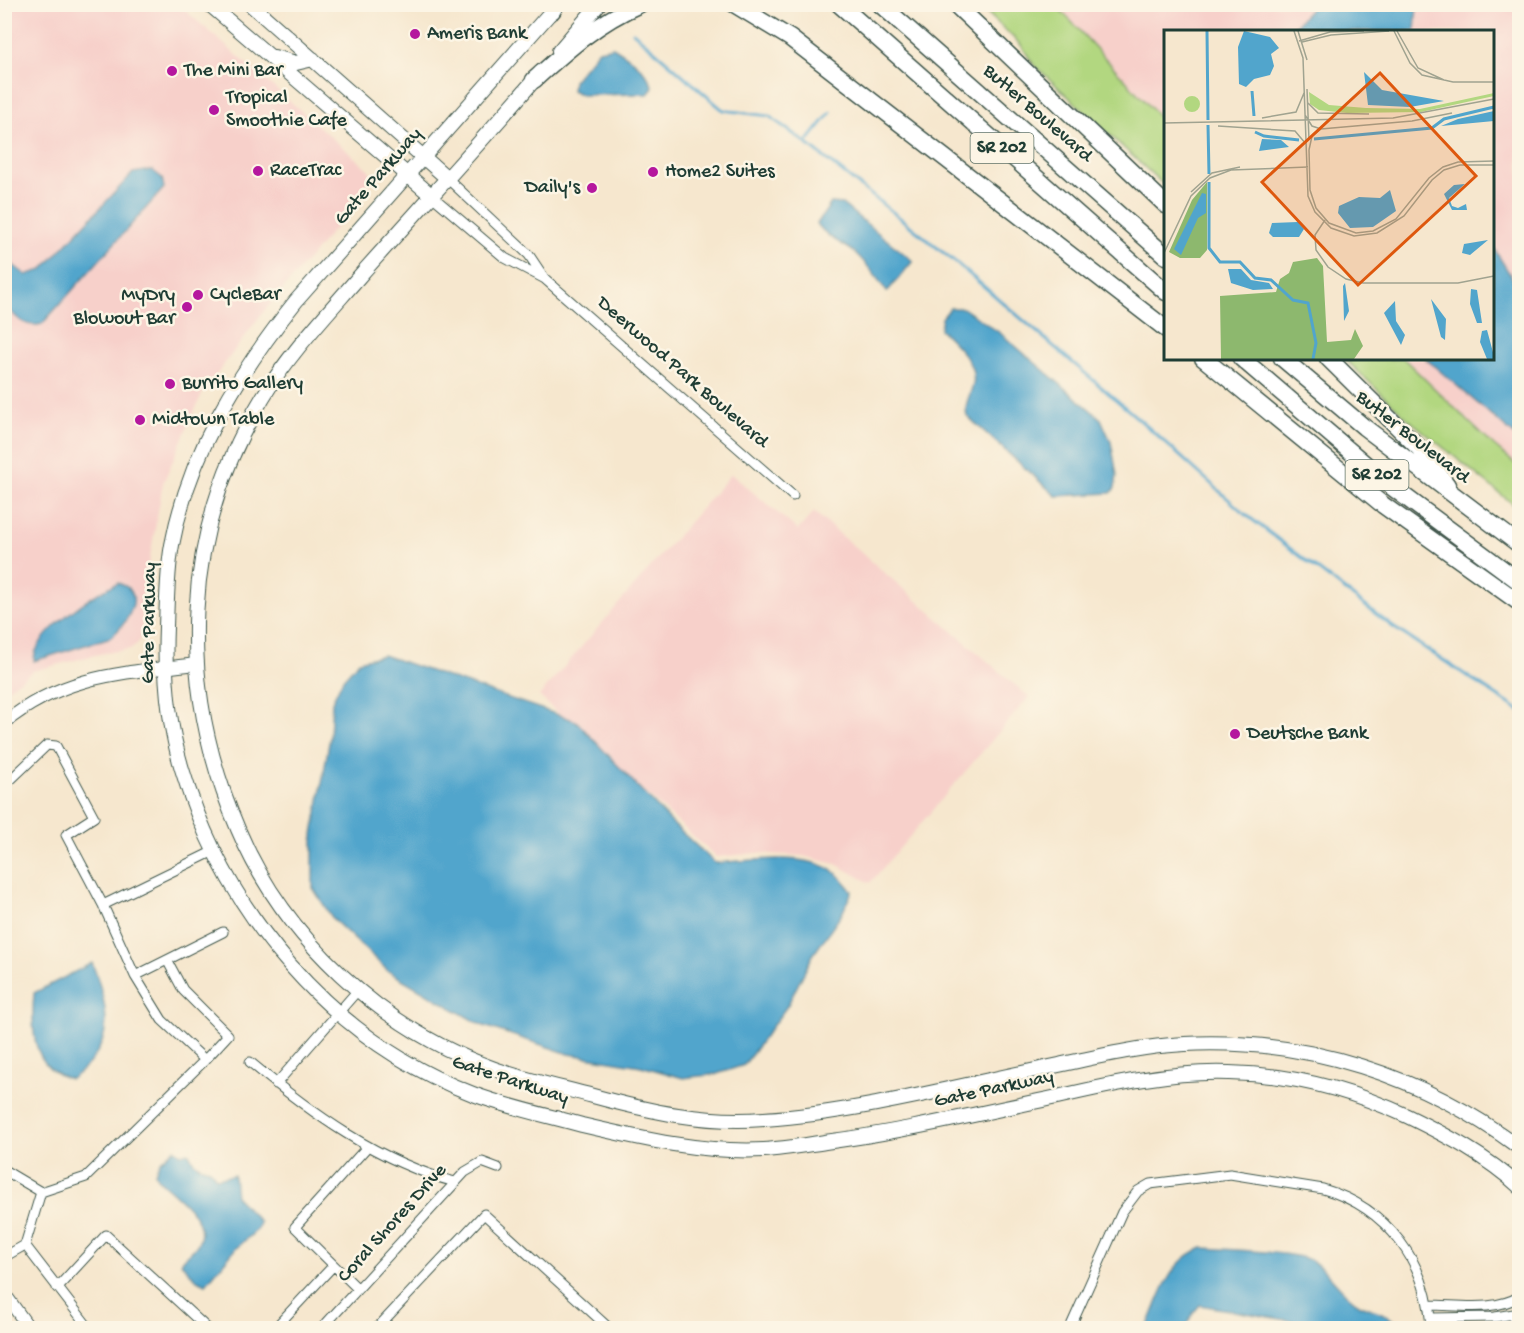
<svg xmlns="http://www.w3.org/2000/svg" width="1524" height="1333" viewBox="0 0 1524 1333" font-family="'Gochi Hand',sans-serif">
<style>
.built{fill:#f7d0ca}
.green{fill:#b2d780;stroke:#688a5a;stroke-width:1.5}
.water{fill:#51a5cc;stroke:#387180;stroke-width:1.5}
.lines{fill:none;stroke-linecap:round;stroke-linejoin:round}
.stream{stroke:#51a5cc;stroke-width:3}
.minor-casing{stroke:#3f564b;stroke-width:11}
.tertiary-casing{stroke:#3f564b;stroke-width:14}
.secondary-casing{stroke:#3f564b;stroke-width:16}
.motorway-casing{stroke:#3f564b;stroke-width:19}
.minor{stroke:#fff;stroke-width:9}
.tertiary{stroke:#fff;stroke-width:12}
.secondary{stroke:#fff;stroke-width:14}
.motorway{stroke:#fff;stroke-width:16}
.poi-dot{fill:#b5179e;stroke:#fcf5e5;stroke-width:2}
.labels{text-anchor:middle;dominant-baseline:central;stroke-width:5;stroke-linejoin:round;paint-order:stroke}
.shield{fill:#fcf5e5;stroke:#617469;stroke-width:1.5}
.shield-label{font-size:18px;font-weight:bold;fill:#1f3d34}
.poi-label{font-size:20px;fill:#1f3d34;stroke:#fcf5e5;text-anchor:start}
.street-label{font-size:20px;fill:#1f3d34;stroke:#fcf5e5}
.inset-river{fill:none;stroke:#51a5cc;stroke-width:3}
.inset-road{fill:none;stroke:#a0a390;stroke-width:1.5}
.view{fill:#de580e;fill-opacity:0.15;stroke:#de580e;stroke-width:3}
.inset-edge{fill:none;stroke:#1f3d34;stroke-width:3}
</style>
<rect width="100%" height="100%" fill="#fcf5e5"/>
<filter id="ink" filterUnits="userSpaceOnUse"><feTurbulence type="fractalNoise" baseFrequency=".0167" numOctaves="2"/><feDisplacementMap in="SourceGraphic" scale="12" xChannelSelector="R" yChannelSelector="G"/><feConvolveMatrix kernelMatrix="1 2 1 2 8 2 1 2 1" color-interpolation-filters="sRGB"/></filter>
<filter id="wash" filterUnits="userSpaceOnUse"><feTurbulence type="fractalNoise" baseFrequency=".008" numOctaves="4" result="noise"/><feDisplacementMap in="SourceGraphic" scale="24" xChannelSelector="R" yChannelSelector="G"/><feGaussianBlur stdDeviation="1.35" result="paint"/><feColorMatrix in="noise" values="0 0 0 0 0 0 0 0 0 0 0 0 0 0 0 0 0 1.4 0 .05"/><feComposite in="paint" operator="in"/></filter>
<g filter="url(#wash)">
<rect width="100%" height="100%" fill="#f6e7ce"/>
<path class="built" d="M5,5H179L369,170L372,177L369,188L260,316L202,394L163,483L142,603V634L138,643L130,649L99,654L33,671L5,691Z
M1056,5H1519V467L1494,446L1404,359L1492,358V32H1166L1165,123Z
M731,474L798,530L814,512L1029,697L870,883L836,864L803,856L757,853L716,857L539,696Z"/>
<path class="green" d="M979,5H1056L1165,123V186L1033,64L1021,45Z
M1345,359H1404L1494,446L1519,467V509L1408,419Z"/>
<path class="water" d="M1314,5H1417L1415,31H1290Z
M613,47C629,57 647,69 653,88L648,94L581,95L572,90L573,81L599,50Z
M152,170L162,178L164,188L42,324C25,329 16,317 5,306V259L26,275L42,270L133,173Z
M831,203L842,204L913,261L887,292C877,278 868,264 854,252C840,242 828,238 817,224Z
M1493,247L1519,289V439L1426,359L1492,358Z
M950,308H963L1000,333L1101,419L1111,442L1117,475L1115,488L1111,493L1056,496L967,416C964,403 970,397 973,384C978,363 953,342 940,329L942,318Z
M118,583C149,592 126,624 111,637L34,661C33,634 95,592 118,583Z
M383,655L576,721L674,825L715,863C748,861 808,851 836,873C842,878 847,886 852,891L842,914L813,955L787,1006L744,1065L717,1074L683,1078L641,1066L569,1054L481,1025L388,971L333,919L313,888V835L330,737L332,702L343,679L359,661Z
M92,963C110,1009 117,1047 71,1079C31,1069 31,1027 34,993Z
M174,1149L181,1154L188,1152C193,1163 198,1167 210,1169L216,1178L234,1175L236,1197L260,1222L258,1229L235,1249L206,1284L197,1280L181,1263C185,1255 192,1253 197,1245C213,1220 174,1195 159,1180L155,1172L160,1162Z
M1203,1248C1223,1249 1299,1252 1312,1261C1331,1273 1341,1293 1359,1304C1371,1311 1387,1311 1395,1323L1393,1328H1332L1200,1305L1193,1313L1186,1328H1147C1160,1298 1169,1259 1203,1248Z"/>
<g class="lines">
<path class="stream" d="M633,32L723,110L769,116L806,143L954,261L1141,421L1245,514L1393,627L1520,711
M806,143L831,112"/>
</g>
</g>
<g filter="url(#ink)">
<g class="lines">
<g class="minor-casing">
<path id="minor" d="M447,178L529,255L545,279
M432,196L505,258L545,279L793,496
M4,786L47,745L56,746L94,817L66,835L103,905L214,851
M167,960L183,990L228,1035L205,1060
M135,976L223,932
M250,1062C310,1112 378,1162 455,1182
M276,1084L358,990
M4,1170L41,1192L25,1245
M41,1192L86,1177L205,1060L162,1020L135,976L103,905
M25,1245L89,1328
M4,1257L25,1245
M57,1288L106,1235L207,1328
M358,1289L295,1227L368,1146
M1430,1305C1458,1305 1495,1312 1520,1296
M1431,1318L1495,1317L1520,1313
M275,1328L333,1266
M322,1328L465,1172L482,1162L498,1168
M377,1328L484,1214L609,1328
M1070,1328L1122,1212L1138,1191L1150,1184L1230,1174L1323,1189C1388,1208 1427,1263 1431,1328"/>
</g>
<g class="tertiary-casing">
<path id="tertiary" d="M4,723C64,674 124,673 197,664
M4,1293L29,1328"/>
</g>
<g class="secondary-casing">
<path id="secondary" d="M209,4L432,196
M250,4L447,178
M558,4L296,301C239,372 189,453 172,545C167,572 167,600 166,627C164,674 168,723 182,769C225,913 331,1040 473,1094C508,1107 545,1115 582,1125C642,1139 702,1153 764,1150C784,1149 805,1145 825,1142C903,1132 980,1113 1057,1097C1113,1084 1171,1071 1229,1073C1291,1074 1351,1090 1407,1116C1448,1136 1486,1156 1520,1187
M559,51L599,4
M274,57L296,63L313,59
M541,72C483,140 423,205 364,271C329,312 291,351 263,397C181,532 176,685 238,829C284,938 381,1028 492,1068C525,1080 559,1087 593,1096C648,1111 706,1124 764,1119C863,1112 962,1085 1059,1065C1100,1056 1143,1046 1185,1044C1307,1038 1422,1075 1520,1148"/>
</g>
<g class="motorway-casing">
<path id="motorway" d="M734,4L790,38L1166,329
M839,4L1166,292
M880,4L1166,256
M955,4L1166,205
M552,11L556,4
M534,80C567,50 598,22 640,4
M1203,358L1383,505L1520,603
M1241,358L1392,487L1520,582
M1282,358L1364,427L1520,545
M1328,358L1419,448L1447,485"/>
</g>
<use href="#minor" class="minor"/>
<use href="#tertiary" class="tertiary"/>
<use href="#secondary" class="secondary"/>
<use href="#motorway" class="motorway"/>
</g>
</g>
<g class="poi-dot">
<circle cx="415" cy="34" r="6"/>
<circle cx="172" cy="71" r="6"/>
<circle cx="214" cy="110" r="6"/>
<circle cx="258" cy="171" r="6"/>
<circle cx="653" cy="172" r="6"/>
<circle cx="592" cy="188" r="6"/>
<circle cx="198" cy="295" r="6"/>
<circle cx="187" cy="307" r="6"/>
<circle cx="170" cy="384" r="6"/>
<circle cx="140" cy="420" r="6"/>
<circle cx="1235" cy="734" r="6"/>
</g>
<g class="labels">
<g class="shield">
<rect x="970.5" y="133" width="63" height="30" rx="4.5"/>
<rect x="1345.5" y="460" width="63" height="30" rx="4.5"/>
</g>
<g class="shield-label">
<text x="1002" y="148">SR 202</text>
<text x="1377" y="475">SR 202</text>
</g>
<g class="poi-label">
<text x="427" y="34">Ameris Bank</text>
<text x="184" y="71">The Mini Bar</text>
<text x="226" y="98">Tropical<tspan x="226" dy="23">Smoothie Cafe</tspan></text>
<text x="270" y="171">RaceTrac</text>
<text x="665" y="172">Home2 Suites</text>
<text x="580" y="188" text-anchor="end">Daily's</text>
<text x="210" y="295">CycleBar</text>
<text x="175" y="296" text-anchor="end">MyDry<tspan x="175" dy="23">Blowout Bar</tspan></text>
<text x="182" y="384">Burrito Gallery</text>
<text x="152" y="420">Midtown Table</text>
<text x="1247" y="734">Deutsche Bank</text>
</g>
<g class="street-label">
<text transform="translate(1037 114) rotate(41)">Butler Boulevard</text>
<text transform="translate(379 177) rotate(-49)">Gate Parkway</text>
<text transform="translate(682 373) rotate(41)">Deerwood Park Boulevard</text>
<text transform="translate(1412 438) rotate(38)">Butler Boulevard</text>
<text transform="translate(150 623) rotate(-89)">Gate Parkway</text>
<text transform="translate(510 1081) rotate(18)">Gate Parkway</text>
<text transform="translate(994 1090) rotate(-12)">Gate Parkway</text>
<text transform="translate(393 1224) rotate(-48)">Coral Shores Drive</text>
</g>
</g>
<g transform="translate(1164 30)">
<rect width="330" height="330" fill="#f6e7ce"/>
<path d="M145,62L165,75L202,78L256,79L330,63V66L257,82L183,83L155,80L146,74ZM20 74a8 8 0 1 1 16 0a8 8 0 1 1-16 0Z" fill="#b2d780"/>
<path d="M43,152V220L36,228H16L5,222L28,170ZM153,228L159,236L163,312L187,310L191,299L199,316L190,329H57L56,266L112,262L116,249L125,243L129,232Z" fill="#8db86e"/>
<path d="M80,1L106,7L115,18L107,24L110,36L106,45L90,49L82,57L75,54L74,17ZM200,42L218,60L280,71L246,77L204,75ZM330,81V91L277,96L294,89ZM98,109L117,110L125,117L95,121ZM301,154L285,168L288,176L294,178L302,174L303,180H288L280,164L290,155ZM226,160L232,181L209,197L186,198L174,183L175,176L195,167L216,168ZM38,163L42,164V183L34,188L17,225L10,219ZM134,192L140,199L135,207H109L105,203L108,193ZM324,210L306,225L298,223L300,214ZM64,239H77L87,250L105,253L109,259L89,260L67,253ZM181,253L185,281L180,291L179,256ZM307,259L313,260L318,293H313L306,274ZM267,269L282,289L281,310L277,307ZM231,271L232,291L241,305L237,315L220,283ZM323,300L330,326V329H323L316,312L318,301Z" fill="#51a5cc"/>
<path class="inset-river" d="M43,1L44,90M88,61L90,86M44,95L45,144M91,102L100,106L135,110M150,109L268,98L280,89L330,77M45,152V218L56,232H76L91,248L107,250L129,270L144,273L152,313L149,329"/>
<path class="inset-road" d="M130,1L139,28L144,166L151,182L167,198L190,206L213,203L240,186L268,150L280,140L296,135H330M134,1L143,30M230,1L246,33L258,45L289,52H330M233,1L254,38L280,50M135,11L166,2L200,1M138,12L167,5L225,1M143,59L145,110M144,73L154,83L205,84M141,85L148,96L157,99M98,88L132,82L140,63M0,93L229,88L330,69M54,96L131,101L142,114M145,119L146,160L152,178L165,193L192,203L209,201L232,189L265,148L279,137L294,132L330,131M145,120L148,106L157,99L248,91L288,83M27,162L48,143L76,137M161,190L151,205L152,220L164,237L182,249L199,253H294L330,246M0,223L27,166L46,148L67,140L144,137"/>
<path class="view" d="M216,43L312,146L194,255L98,152Z"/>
<rect width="330" height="330" class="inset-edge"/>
</g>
<rect width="1524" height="1333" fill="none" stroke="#fcf5e5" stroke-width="24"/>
</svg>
